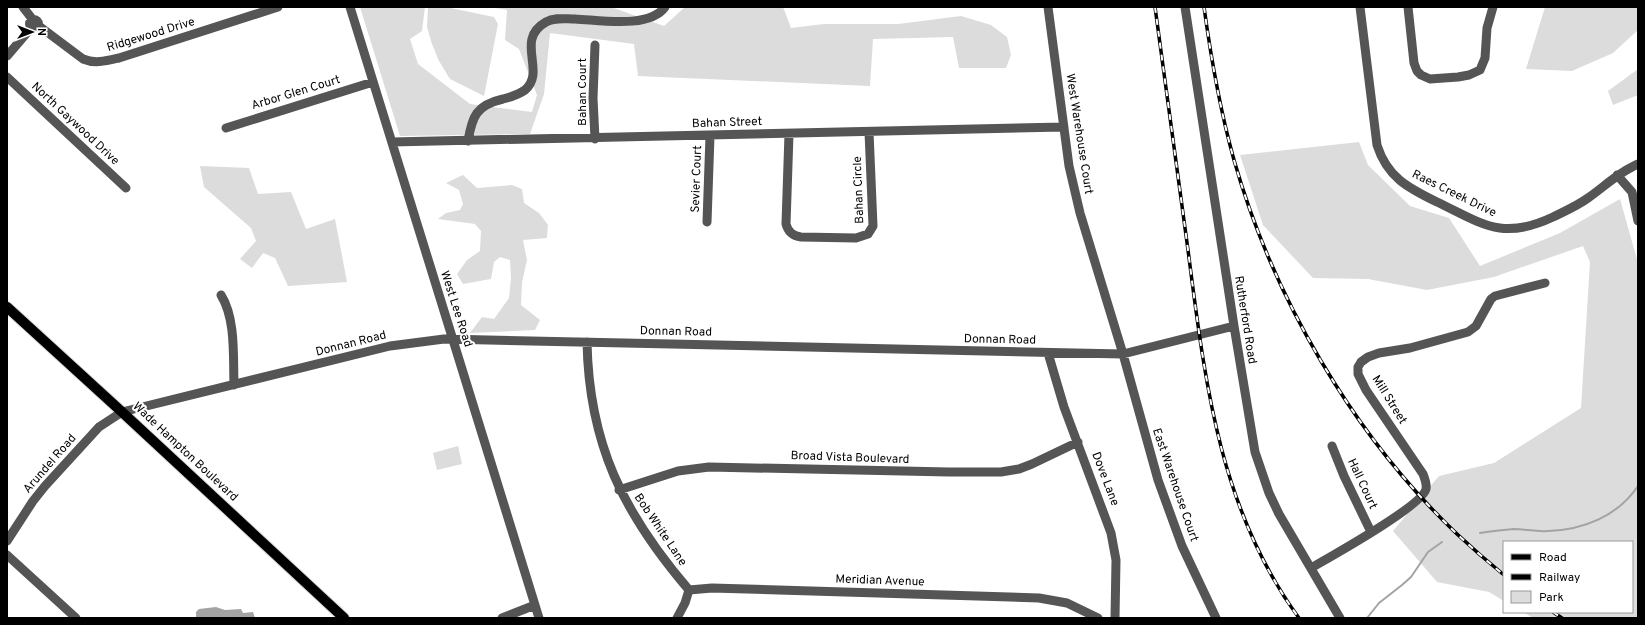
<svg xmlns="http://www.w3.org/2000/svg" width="1645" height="625" viewBox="0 0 1645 625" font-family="Overpass,sans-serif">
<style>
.green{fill:#dcdcdc}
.water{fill:#a3a3a3}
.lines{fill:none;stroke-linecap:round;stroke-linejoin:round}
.stream{stroke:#a3a3a3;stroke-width:2}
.major-casing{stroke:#dbdbdb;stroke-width:12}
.minor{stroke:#555;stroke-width:9}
.major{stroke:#000;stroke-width:10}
.rail-casing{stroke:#000;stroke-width:3.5}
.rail{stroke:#fff;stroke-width:2;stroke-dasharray:6;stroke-linecap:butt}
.labels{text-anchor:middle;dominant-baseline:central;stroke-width:4;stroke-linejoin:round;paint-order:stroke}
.street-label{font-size:12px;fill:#000;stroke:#fff}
</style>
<rect width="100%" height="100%" fill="#fff"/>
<path class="green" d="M360,7H425L422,31L410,39L418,64L470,104L532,112L537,95L519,49L505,40L507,10L490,7H611L664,26L685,7H783L791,28L824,24H898L961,16L991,25L1007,37L1011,55L1006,68H959L953,37L873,39L870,86L638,76L634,44L550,33L544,94L530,134L400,136Z
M428,7H446L494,17L498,24L484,96L450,79L439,61L432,44L427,27Z
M1545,7H1638V30L1613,53L1572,71L1526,69Z
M1638,69V95L1613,105L1608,91Z
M1359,142L1368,165L1410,206L1449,218L1480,266L1560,233L1620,199L1638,263L1637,618H1533L1523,612H1632V542H1504V601L1489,592L1437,582L1393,531L1439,476L1494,463L1581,408L1590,262L1583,246L1494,277L1427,290L1368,279L1313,278L1263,225L1240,155Z
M200,166L249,168L258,194L291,192L306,229L335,219L347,282L288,286L275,258L263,253L252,268L240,259L256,241L251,228L204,187Z
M463,175L477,188L512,185L522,189L524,203L539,213L548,225L547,238L523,240L527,260L522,282L521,305L540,320L535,330L470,333L482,317L494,319L509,298L511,278L510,260L500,257L494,262L491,279L463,284L457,274L467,260L480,251L481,231L475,224L438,219L446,213L460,210L463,204L459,190L446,183Z
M458,446L462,464L437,470L433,453Z"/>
<path class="water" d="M216,607L225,610L241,609L243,613L253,612L255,618H196V612L199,609Z"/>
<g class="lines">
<path class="stream" d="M1480,533C1491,531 1502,530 1514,529C1525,529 1536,532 1548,531C1583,530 1618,516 1638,486
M1367,618L1379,603L1402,585L1411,577L1428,552L1442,542"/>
<g class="major-casing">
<path id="major" d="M7,307L122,412L344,618"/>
</g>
<path class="minor" d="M23,7L33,20
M350,7L539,618
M1048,7L1069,166L1080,213L1123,354L1158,480L1182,546L1216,618
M1185,7L1234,326L1255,452L1269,493L1279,514L1340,618
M1360,7L1377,145C1387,177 1408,188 1437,202C1483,224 1502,241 1553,217C1565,211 1577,206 1588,198C1605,186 1619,172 1638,164
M1408,7L1414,63L1417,71L1421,75L1430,79L1458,77L1469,75L1480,70L1485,58L1487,28L1493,7
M29.5 24a4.5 4.5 0 1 1 9 0a4.5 4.5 0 1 1-9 0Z
M39,26L83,59C95,64 106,61 119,58L278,7
M7,56L31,28
M7,77L126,188
M226,128L373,82
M789,134L786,224C788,232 793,236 801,237L856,238L868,234L873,226L869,132
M595,139L593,98L595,45
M468,141C472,117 476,105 503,99C511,97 518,95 525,90C547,71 514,40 546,22C555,17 565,19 575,19C600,20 649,29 665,7
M392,142L1064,127
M1617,175L1632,192L1638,221
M707,222L710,136
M221,295C236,319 233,357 234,385
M587,342C589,444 623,513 689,590
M1048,353L1064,407L1111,533L1116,560L1115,618
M1332,446L1344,476L1371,532
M619,490L678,471L709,467L949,472H1001L1019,469L1032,464L1078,442
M7,541L33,501L45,486L99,427L122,412L390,346L444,339L1123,354L1234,326
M7,555L76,618
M1311,568C1330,557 1422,506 1426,489C1427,484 1425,479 1423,474L1366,390L1358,374V367L1361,362L1368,357L1379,353L1410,348L1468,332L1476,326L1491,299L1495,296L1545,283
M689,590L712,588L1039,598L1067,603L1098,618
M502,618L535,605
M677,618L685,603L689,590"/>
<use href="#major" class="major"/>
<g class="rail-casing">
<path id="rail" d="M1155,7C1166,88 1177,169 1188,250C1205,381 1219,509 1299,618
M1204,7C1211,58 1220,110 1234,160C1273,297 1353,435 1457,534C1472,548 1488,562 1504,575
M1553,612L1562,618"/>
</g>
<use href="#rail" class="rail"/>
</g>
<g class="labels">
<g class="street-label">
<text transform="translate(151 35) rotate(-17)">Ridgewood Drive</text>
<text transform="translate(583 92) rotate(-90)">Bahan Court</text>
<text transform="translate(296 93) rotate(-17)">Arbor Glen Court</text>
<text transform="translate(727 123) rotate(-2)">Bahan Street</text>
<text transform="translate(75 124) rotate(43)">North Gaywood Drive</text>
<text transform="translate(1079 134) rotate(81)">West Warehouse Court</text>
<text transform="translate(697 179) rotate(-88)">Sevier Court</text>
<text transform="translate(859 190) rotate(-92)">Bahan Circle</text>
<text transform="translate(1454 194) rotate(26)">Raes Creek Drive</text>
<text transform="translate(456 309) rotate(72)">West Lee Road</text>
<text transform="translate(1245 320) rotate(81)">Rutherford Road</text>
<text transform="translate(676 332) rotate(1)">Donnan Road</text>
<text transform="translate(1000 340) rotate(1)">Donnan Road</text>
<text transform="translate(351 344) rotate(-14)">Donnan Road</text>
<text transform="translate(1389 400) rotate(58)">Mill Street</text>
<text transform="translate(185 452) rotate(43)">Wade Hampton Boulevard</text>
<text transform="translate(850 458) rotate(2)">Broad Vista Boulevard</text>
<text transform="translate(50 464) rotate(-49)">Arundel Road</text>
<text transform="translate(1105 479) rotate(69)">Dove Lane</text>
<text transform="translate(1362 484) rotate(65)">Hall Court</text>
<text transform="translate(1175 485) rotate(71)">East Warehouse Court</text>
<text transform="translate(660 530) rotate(56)">Bob White Lane</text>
<text transform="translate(880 581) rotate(2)">Meridian Avenue</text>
</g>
</g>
<rect width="1645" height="625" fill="none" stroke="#000000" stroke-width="16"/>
<rect x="1503" y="541" width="130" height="72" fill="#ffffff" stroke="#999999"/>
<rect x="1511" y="554" width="20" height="6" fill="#000000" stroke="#999999"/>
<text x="1539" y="561" font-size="12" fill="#000000">Road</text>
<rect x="1511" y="574" width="20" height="6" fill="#000000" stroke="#999999"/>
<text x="1539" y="581" font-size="12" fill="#000000">Railway</text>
<rect x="1511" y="591" width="20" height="12" fill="#dcdcdc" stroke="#999999"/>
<text x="1539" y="601" font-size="12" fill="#000000">Park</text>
<g transform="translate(32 32) rotate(90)" stroke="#ffffff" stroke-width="3" paint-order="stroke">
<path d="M0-3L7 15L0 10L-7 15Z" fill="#000000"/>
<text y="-6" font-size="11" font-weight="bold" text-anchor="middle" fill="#000000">N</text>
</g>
</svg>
